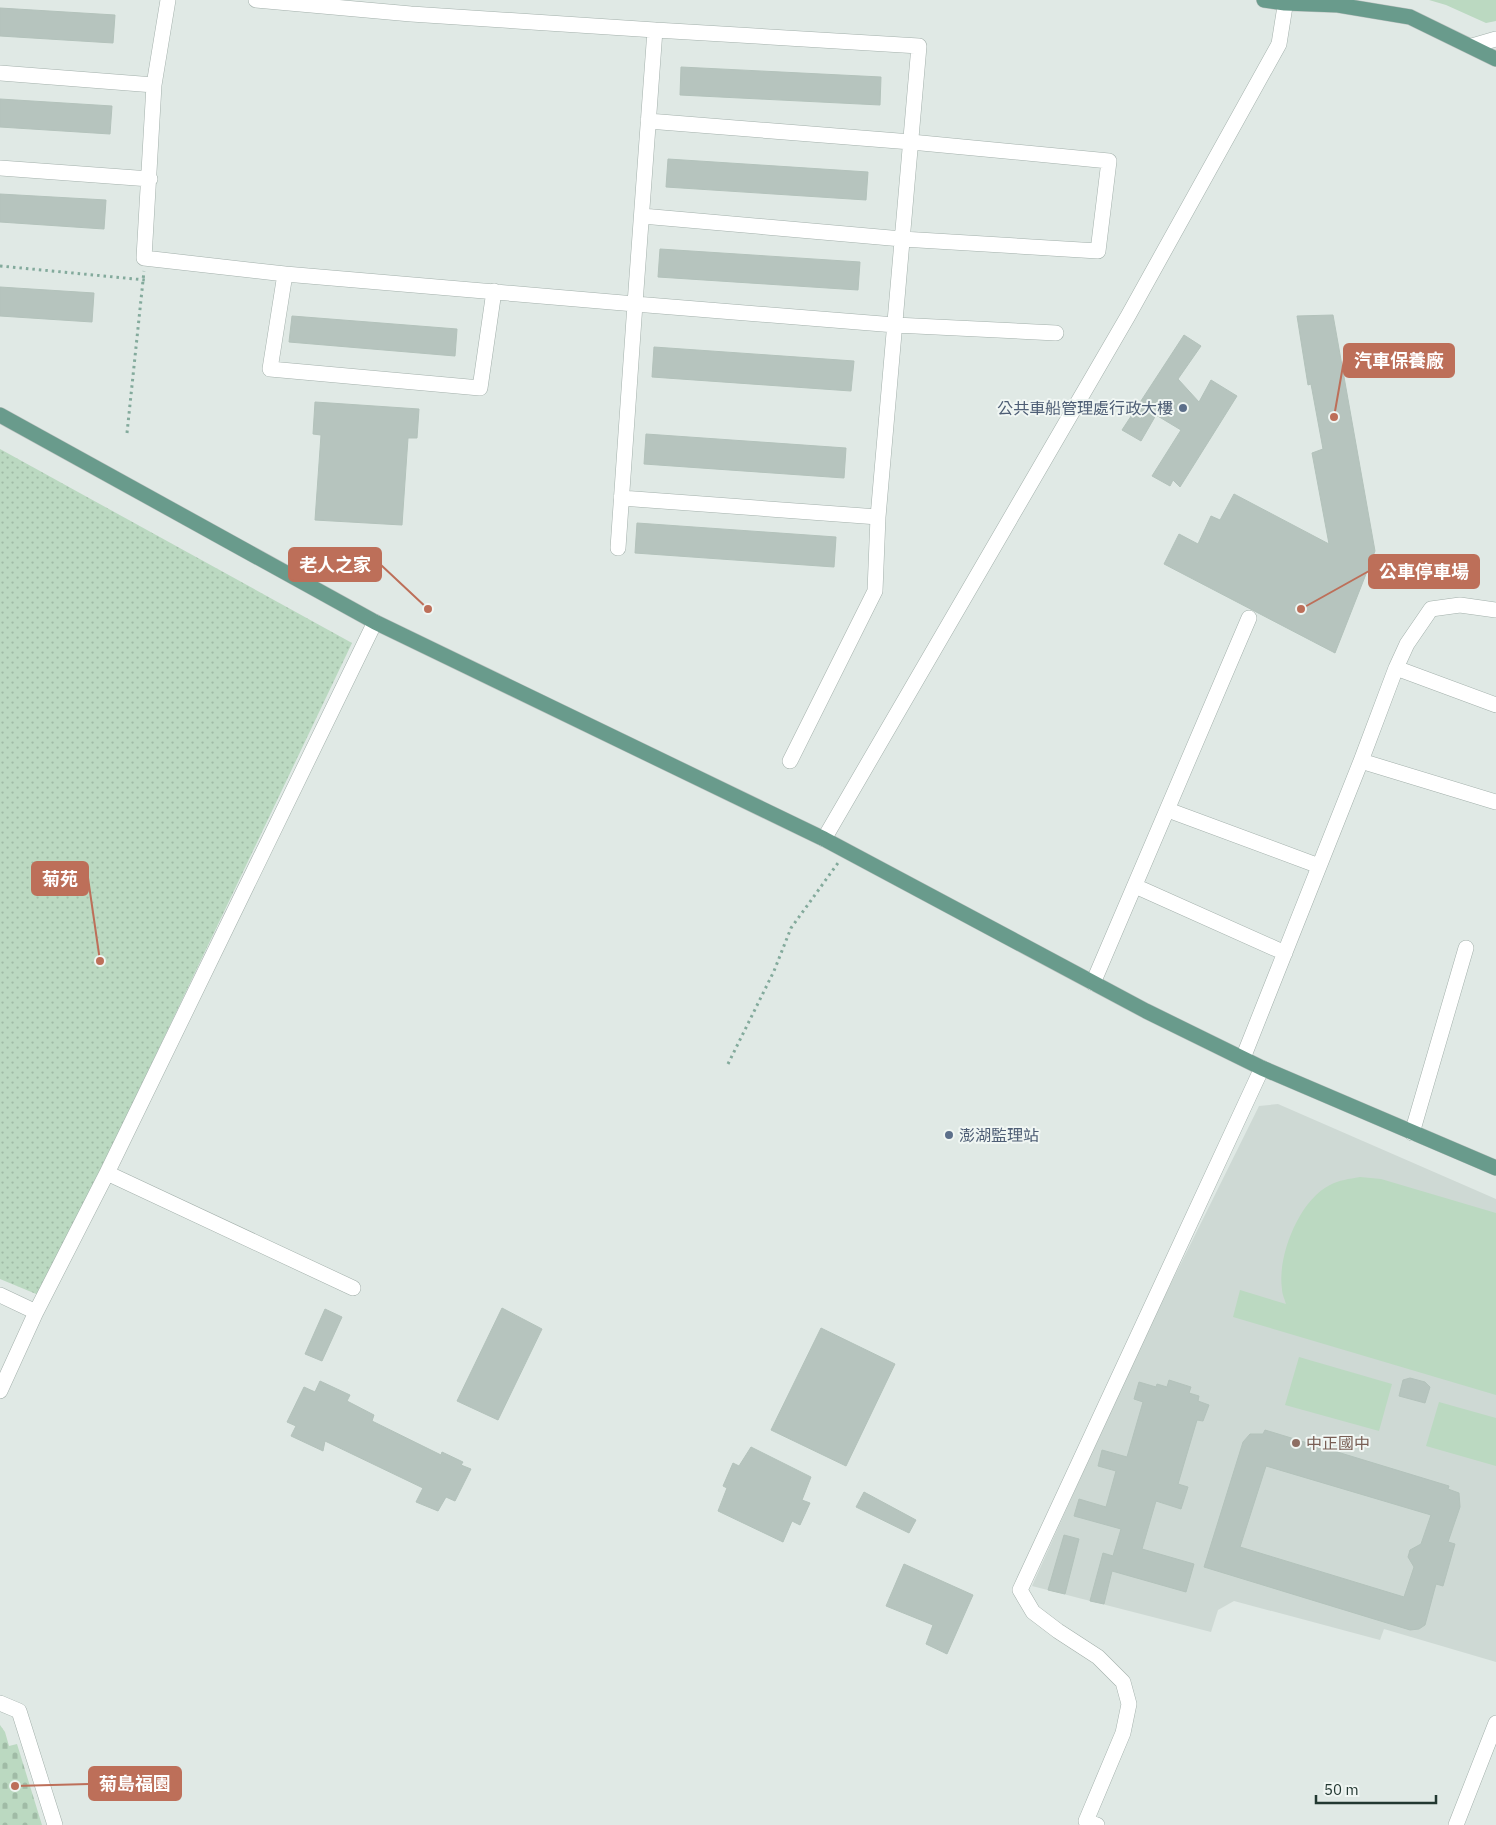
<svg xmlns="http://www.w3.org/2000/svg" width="1496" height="1825" viewBox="0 0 1496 1825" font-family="'IBM Plex Sans','Noto Sans TC',sans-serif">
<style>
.built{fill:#ced9d4}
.grass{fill:#bbd9c1}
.cemetery{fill:url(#cemetery-stones)}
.park{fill:url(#park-dots)}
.building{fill:#b6c4be;stroke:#b3c2bb;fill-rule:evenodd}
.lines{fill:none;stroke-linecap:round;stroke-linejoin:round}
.minor-casing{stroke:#a3b0ab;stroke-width:16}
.major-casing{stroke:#bdc3c1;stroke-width:16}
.path{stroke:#83aa9c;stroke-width:3;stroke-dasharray:2.5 4;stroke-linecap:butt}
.minor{stroke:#fff;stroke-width:15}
.major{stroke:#699b8c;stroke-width:15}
.service-dot{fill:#5c6f8a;stroke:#f0f6f3;stroke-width:2}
.education-dot{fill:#8d6e63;stroke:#f0f6f3;stroke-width:2}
.labels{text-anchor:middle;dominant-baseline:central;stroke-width:4;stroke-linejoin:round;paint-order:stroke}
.service-label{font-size:16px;fill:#4e5e75;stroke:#f0f6f3;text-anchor:end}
.education-label{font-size:16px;fill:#785e54;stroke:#f0f6f3;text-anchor:start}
.leader{fill:none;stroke:#bd6f59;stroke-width:2}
.callout-dot{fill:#bd6f59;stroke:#f0f6f3;stroke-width:2}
.callout{fill:#bd6f59;stroke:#bd6f59;stroke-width:2}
.callout-label{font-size:18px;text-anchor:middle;font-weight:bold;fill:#fff}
</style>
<defs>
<pattern id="cemetery-stones" width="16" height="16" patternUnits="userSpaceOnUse" patternTransform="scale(1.25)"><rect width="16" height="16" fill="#bbd9c1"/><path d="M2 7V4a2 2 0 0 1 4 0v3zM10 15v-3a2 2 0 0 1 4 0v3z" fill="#a0bba6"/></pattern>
<pattern id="park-dots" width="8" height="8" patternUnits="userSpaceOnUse" patternTransform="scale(1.25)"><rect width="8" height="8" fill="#bbd9c1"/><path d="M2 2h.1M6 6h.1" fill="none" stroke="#a0bba6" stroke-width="1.8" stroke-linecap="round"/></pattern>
</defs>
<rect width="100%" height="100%" fill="#e0e9e5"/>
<path class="built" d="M1278,1104L1496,1199V1662L1384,1629L1380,1640L1234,1601L1218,1610L1211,1632L1032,1586L1135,1356L1259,1106Z"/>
<path class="grass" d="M1429,0H1496V21L1486,23L1446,5Z
M1360,1177L1381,1179L1496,1213V1395L1233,1317L1240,1290L1286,1304C1285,1300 1282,1294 1282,1289C1277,1257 1299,1200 1330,1185C1339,1180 1349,1179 1360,1177Z
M1299,1357L1392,1384L1379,1431L1285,1405Z
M1439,1402L1496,1418V1466L1426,1446Z"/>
<path class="cemetery" d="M0,1725L5,1732L9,1746L17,1744L42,1825H0Z"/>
<path class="park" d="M0,449L352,643L41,1296L0,1279Z"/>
<path class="building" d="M0,8L115,15L113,43L0,36Z
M681,67L881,77L880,105L680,95Z
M0,99L112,106L110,134L0,127Z
M668,159L868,172L866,200L666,187Z
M0,194L106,200L104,229L0,222Z
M660,249L860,262L858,290L658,277Z
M0,287L94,293L92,322L0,316Z
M1333,315L1375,551L1335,653L1164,564L1179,534L1198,544L1211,516L1220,520L1234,494L1329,544L1312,453L1323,449L1311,384L1308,385L1297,316Z
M292,316L457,329L455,356L289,342Z
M1184,335L1201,346L1178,379L1199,402L1211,380L1237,396L1180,487L1173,480L1170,486L1152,476L1181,430L1156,415L1141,441L1122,430Z
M654,347L854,361L851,391L652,377Z
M315,402L419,409L417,438H408L402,525L315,520L321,435L313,434Z
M646,434L846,448L844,478L644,464Z
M637,523L836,537L834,567L635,553Z
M502,1308L542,1329L498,1420L457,1401Z
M325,1309L342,1317L322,1361L305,1354Z
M821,1328L895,1364L846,1466L771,1430Z
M1410,1378L1425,1382L1430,1387L1425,1403L1399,1396L1403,1380Z
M1169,1380L1191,1387L1189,1393L1199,1396L1198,1401L1209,1405L1203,1421L1197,1420L1178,1484L1188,1487L1181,1509L1156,1501L1142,1549L1194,1564L1186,1592L1112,1571L1104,1604L1090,1601L1103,1553L1113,1556L1121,1529L1074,1516L1079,1499L1106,1507L1116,1471L1098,1466L1102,1450L1127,1457L1143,1402L1134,1399L1139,1382L1156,1387L1157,1384L1167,1387Z
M320,1381L350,1395L347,1401L374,1415L372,1421L441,1455L442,1452L463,1462L461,1465L471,1469L455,1501L446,1497L438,1511L416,1502L423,1488L325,1441L323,1451L291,1436L296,1426L287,1422L304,1387L315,1392Z
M1265,1430L1449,1486L1448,1489L1459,1493L1460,1507L1448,1542L1455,1544L1443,1586L1436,1584L1425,1625L1419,1629L1410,1630L1204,1567L1243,1442L1250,1434H1263ZM1266,1466L1431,1515L1421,1544L1410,1550L1408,1557L1414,1567L1404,1597L1240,1547Z
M751,1447L811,1477L802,1500L810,1503L800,1525L792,1521L783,1542L718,1511L727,1488L723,1486L733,1463L739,1466Z
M864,1492L916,1520L909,1533L856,1507Z
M1064,1535L1079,1539L1065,1594L1048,1590Z
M904,1564L973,1595L947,1654L926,1644L933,1625L886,1606Z"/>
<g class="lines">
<g class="minor-casing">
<path id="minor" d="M168,0L154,85L144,258L285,274L635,304L655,30L411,14L256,0
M1472,46L1496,39
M0,73L154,85
M0,168L150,179
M642,216L902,239L1098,251L1109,161L911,142L648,121
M285,274L270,369L480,388L494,291
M621,498L878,517L919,46L655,30
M618,548L635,304L895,325L1056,333
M1396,668L1496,705
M790,761L875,591L878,517
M1361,761L1496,802
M1168,810L1319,866
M824,839L1128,316L1279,44L1286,0
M1135,886L1285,953
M1093,983L1249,618
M1243,1058L1361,761L1396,668L1407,644L1431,609L1460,605L1496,610
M1412,1133L1466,948
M107,1173L353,1288
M0,1295L36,1312
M0,1391L36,1312L107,1173L375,622
M0,1703L19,1711L55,1825
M1097,1825L1086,1821L1123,1733L1129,1704L1123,1682L1098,1657L1058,1631L1033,1612L1020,1590L1262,1068
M1456,1825L1496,1723"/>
</g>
<g class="major-casing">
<path id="major" d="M1264,0L1285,3L1338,5L1410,17L1496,59
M0,415L375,622L824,839L1146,1011L1262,1068L1496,1168"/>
</g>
<path class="path" d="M0,266L145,280
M127,433L144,271
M728,1064L774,971L791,928L838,863"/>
<use href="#minor" class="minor"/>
<use href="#major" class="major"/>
</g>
<g class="service-dot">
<circle cx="1183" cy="408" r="5"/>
<circle cx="949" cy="1135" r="5"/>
</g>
<circle class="education-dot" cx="1296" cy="1443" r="5"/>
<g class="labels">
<g class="service-label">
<text x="1173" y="408">公共車船管理處行政大樓</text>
<text x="959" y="1135" text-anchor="start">澎湖監理站</text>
</g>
<g class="education-label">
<text x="1306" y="1443">中正國中</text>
</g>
</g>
<path class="leader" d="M1334 417L1344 360M428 609L381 565M1301 609L1369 571M100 961L88 878M15 1786L89 1784"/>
<g class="callout-dot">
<circle cx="1334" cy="417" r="5"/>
<circle cx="428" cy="609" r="5"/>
<circle cx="1301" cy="609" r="5"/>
<circle cx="100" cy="961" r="5"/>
<circle cx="15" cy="1786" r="5"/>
</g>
<g class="callout">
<rect x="1344" y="344" width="110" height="33" rx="5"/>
<rect x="289" y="548" width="92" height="33" rx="5"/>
<rect x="1369" y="555" width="110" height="33" rx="5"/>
<rect x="32" y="862" width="56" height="33" rx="5"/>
<rect x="89" y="1767" width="92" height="33" rx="5"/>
</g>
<g class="callout-label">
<text x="1399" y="367">汽車保養廠</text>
<text x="335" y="571">老人之家</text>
<text x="1424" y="578">公車停車場</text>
<text x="60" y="885">菊苑</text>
<text x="135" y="1790">菊島福園</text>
</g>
<path d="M1316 1795v8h120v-8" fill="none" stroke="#223831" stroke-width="2.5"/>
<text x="1324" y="1795" font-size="15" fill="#223831" stroke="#f0f6f3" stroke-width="4" paint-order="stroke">50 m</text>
</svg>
